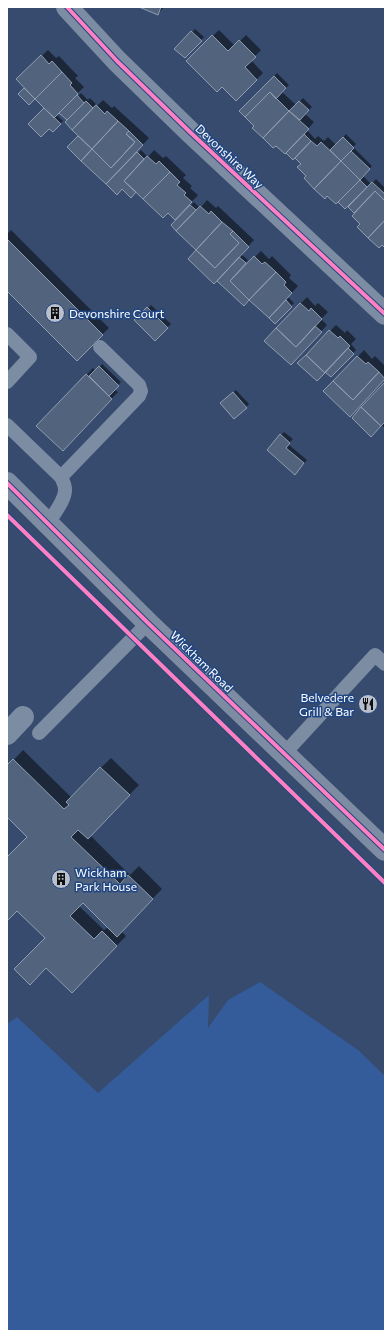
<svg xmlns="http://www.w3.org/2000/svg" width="392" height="1338" viewBox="0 0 392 1338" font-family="Commissioner,sans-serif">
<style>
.green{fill:#345c9a}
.shadow{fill:#0007;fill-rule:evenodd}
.building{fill:#52637e;stroke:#909db1}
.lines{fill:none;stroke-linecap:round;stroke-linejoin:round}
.lane{stroke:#7c8ca3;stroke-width:14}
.street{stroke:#7c8ca3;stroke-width:22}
.highway{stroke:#7d8ca3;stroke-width:22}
.cycleway-casing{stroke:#204683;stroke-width:6}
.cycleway{stroke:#ff80c0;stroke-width:4}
.labels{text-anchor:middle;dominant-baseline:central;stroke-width:3;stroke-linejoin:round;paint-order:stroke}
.street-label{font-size:12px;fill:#fff;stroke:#204683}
.poi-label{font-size:12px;fill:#fff;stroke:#204683;text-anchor:start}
</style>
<rect width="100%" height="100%" fill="#364b6d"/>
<path class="green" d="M260,982L358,1050L385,1076V1331H7V1024L17,1017L98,1093L209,995L208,1028L228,1000Z"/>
<path class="shadow" d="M141,7H164L158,14Z
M195,29L204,37L185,57L176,49Z
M219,30L235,46L246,35L261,50L251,60L263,73L236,100L222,86L187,61Z
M48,50L56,58L59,56L78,76L75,78L84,87L56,114L63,121L53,131L50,128L46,108L35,97L29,104L20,94L26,88L17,79Z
M277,73L289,85L282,92L296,105L303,98L312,107L305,114L314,122L307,130L315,139L318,136L324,141L328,137L336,145L346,134L356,144L353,147L372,166L363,176L371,184L376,179L385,188V247L362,224V207L361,205L354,212L348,206L307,176L302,164L295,157L293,158L241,111Z
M81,93L88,100L90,98L96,104L87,114L88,115L103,100L112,108L114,106L149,138L124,165L125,166L141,150L148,157L154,150L163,158L166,156L186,175L183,178L192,186L190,188L198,195L188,206L189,207L194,202L200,208L207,200L216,208L218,206L254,240L241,254L248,260L232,277L233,278L261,251L269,259L272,256L291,275L289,278L298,286L288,297L294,303L275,323L249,298L244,304L217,279L180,226L186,210L185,209L168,211L136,191L122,188L117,193L68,147L79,135L66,122L68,120L61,113Z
M11,230L109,328L77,359L7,290V234Z
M307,297L315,306L318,303L328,312L321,319L327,325L297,358L300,304Z
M151,305L171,324L155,340L136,320Z
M336,325L345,333L347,330L356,339L351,344L356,350L331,376L326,371L299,363Z
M364,350L372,359L375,356L385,366V378L356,409L325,391Z
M102,364L121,382L114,389L118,392L63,450L38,426L93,368L96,371Z
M385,384V428L381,425Z
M236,390L249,404L246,407L224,400Z
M284,432L293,439L288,444L307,460L295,473L281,435Z
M23,750L71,797L111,758L139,785L90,835L130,875L139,866L162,889L121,931L126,936L72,992L47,967L46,938L17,910L7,920V858L28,837L7,816V767ZM83,902L108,927L104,930L79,906Z"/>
<path class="building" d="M139,7H161L158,15Z
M191,31L202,41L185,58L174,49Z
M212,35L228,51L239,40L256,57L245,67L257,80L236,101L222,87L217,92L186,61Z
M41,55L49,64L52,61L62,72L35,99L16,79Z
M62,72L72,83L70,85L78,94L54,118L35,99Z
M274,76L286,88L276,99L270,92L245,117L239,111Z
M24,88L35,99L29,105L18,94Z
M270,92L289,111L263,138L252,128L254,126L245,117Z
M77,95L84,103L67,120L59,113Z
M86,101L93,108L72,130L65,122Z
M299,101L309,110L300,120L289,111Z
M96,105L105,114L107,111L118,121L92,149L72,130Z
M44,108L61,124L53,132L49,129L41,137L28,124Z
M289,111L309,129L285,154L276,146L273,148L263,138Z
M118,121L129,131L126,134L135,142L111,168L92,149Z
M129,131L143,145L106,184L81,161L92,149L111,168L135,142L126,134Z
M304,134L311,141L293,160L286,153Z
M78,136L92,149L81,161L67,147Z
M343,137L354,148L341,161L330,150Z
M311,141L317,146L321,142L341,161L314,189L304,178L306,176L297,167L301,164L295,158Z
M351,151L370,169L360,180L341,161Z
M137,152L144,159L124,181L136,192L131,198L122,189L117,195L106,184Z
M147,156L156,164L159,161L170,172L143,199L124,181Z
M341,161L360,180L336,204L327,196L325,199L314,189Z
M170,172L180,182L177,185L186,193L184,195L192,202L175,220L168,213L163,218L143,199Z
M360,180L367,187L345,209L338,202Z
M372,182L385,194V201L375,191L354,213L348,207Z
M375,191L385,201V220L368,238L357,227L360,224L352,216Z
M190,205L196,210L176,231L171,225Z
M200,206L209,214L211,211L222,222L196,250L176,231Z
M385,220V248L382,245L379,248L368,238Z
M222,222L233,231L230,234L239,243L215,268L196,250Z
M233,231L249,247L214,284L188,259L196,250L215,268L239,243L230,234Z
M7,239L103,335L77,361L7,291Z
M254,256L262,264L265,262L276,272L249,300L230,281Z
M239,257L246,263L230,281L249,300L244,306L217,281Z
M276,272L286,282L284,285L292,293L269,318L249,300Z
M286,300L292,307L275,324L269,318Z
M300,303L309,311L311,308L322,319L296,347L276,328Z
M147,307L168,328L155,341L134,320Z
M315,326L322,332L291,365L264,341L276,328L296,347Z
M329,330L338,338L340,336L350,346L325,373L306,355Z
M348,348L354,354L331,377L325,372Z
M306,355L325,373L317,381L297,363Z
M357,356L366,364L368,362L379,372L353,400L333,381Z
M99,366L119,386L109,396L89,376Z
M379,372L385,379L350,417L323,391L333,381L353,400Z
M86,374L112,399L63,451L36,426Z
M385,382V422L381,426L361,407Z
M233,392L247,408L234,419L220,403Z
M361,407L381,426L371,437L352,418Z
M280,434L290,443L286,448L304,463L295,475L267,450Z
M13,759L64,809L69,805L66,802L100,767L130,795L88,839L78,830L71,837L120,884L128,875L153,899L117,937L83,903L70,916L94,939L102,931L117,946L72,993L46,968L30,985L14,969L45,938L17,911L7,921V857L27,837L7,817V765Z"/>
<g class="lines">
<path class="lane" d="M7,334L30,357L7,382
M7,425L61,477C63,481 65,485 65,489C66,499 53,515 48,524
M61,477L139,396L141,391L139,385L100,347
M39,733L148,623
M284,754L375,655L385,664"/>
<path class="street" d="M67,7L117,61L191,133L385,314
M7,734L23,717"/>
<path class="highway" d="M7,483L148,623L385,850"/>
<g class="cycleway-casing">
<path id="cycleway" d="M67,7L117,61L191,133L385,314
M7,483L148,623L385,850
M7,515L385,883"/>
</g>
<use href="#cycleway" class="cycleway"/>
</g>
<defs>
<g id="building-disc" transform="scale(1)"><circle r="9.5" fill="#b9c0cc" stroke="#204683"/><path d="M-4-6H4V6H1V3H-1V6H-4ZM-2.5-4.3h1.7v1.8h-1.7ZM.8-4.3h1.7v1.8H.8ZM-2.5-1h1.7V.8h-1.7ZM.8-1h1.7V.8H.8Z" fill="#111"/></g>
<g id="restaurant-disc" transform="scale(1)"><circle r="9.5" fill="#b9c0cc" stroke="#204683"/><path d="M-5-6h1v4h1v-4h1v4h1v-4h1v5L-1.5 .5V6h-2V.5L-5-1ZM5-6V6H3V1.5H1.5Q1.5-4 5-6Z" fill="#111"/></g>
</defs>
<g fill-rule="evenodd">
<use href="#building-disc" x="55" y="313"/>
<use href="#restaurant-disc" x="368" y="704"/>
<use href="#building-disc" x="61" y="879"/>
</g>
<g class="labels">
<g class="street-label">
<text transform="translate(230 156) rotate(43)">Devonshire Way</text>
<text transform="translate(202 661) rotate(44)">Wickham Road</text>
</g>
<g class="poi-label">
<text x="69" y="313">Devonshire Court</text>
<text x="354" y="697" text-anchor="end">Belvedere<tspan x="354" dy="14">Grill &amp; Bar</tspan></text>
<text x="75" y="872">Wickham<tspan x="75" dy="14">Park House</tspan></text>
</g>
</g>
<rect width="392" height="1338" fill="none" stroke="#ffffff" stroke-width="16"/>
</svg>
